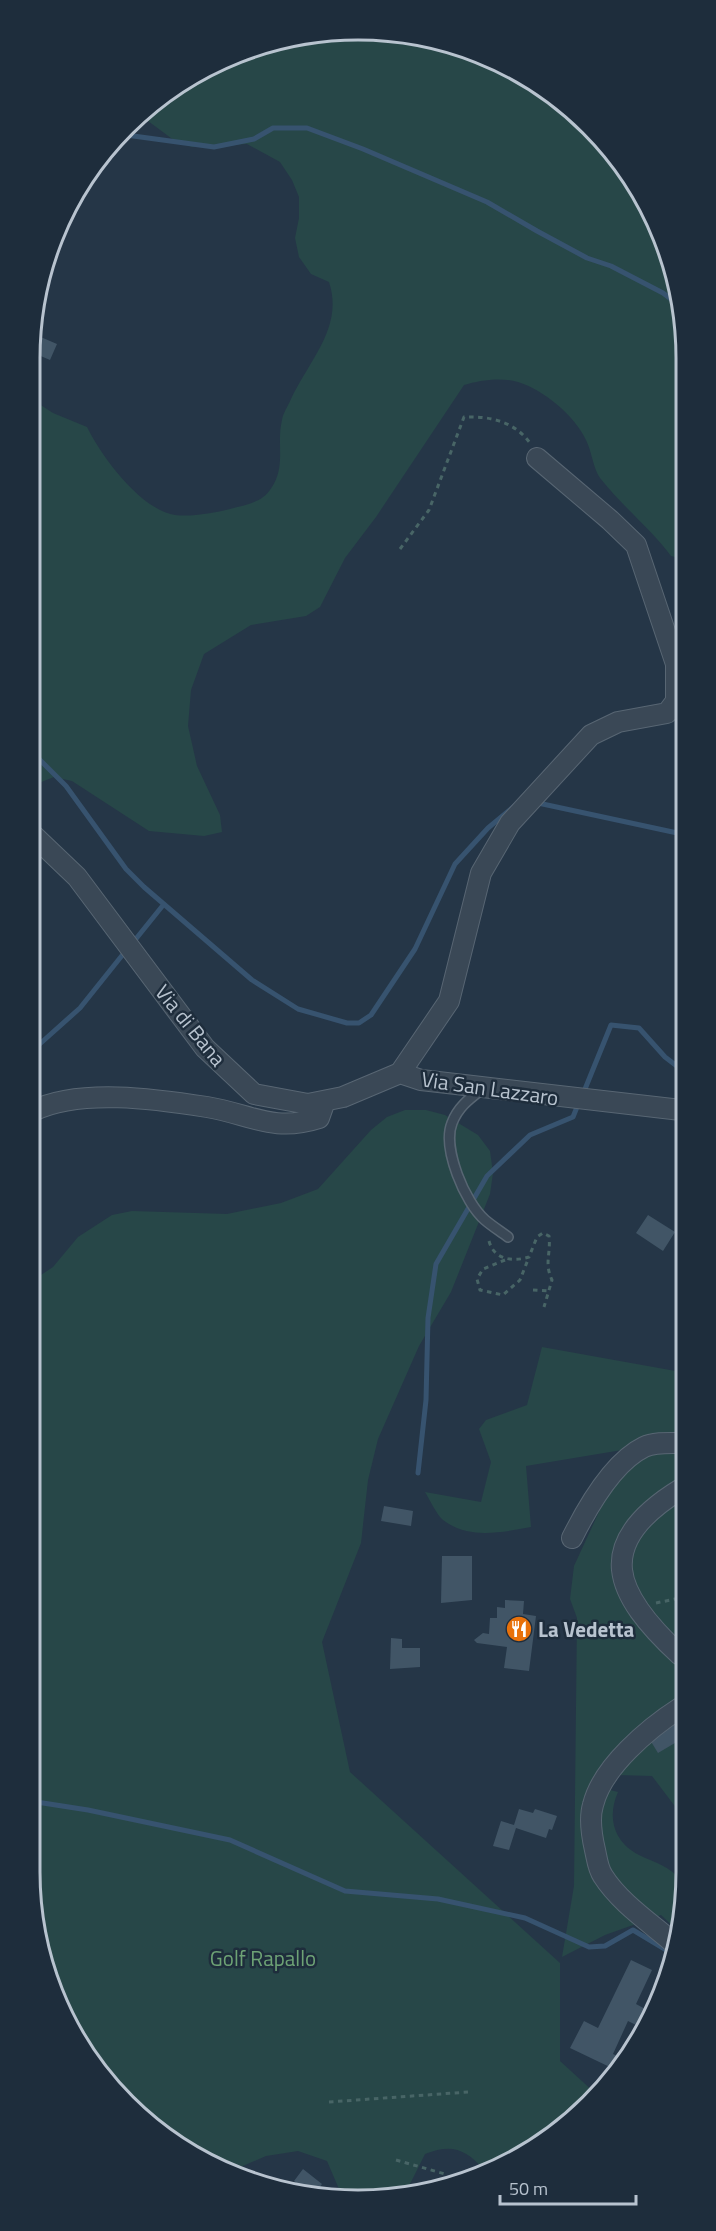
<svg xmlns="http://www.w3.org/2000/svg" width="716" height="2231" viewBox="0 0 716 2231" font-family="'Titillium Web',sans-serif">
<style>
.green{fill:#274748}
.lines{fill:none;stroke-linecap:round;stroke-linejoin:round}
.stream{stroke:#37536f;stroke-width:5}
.building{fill:#415566}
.lane-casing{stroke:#586673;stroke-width:12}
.street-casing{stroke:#586673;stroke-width:22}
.path{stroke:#486566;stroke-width:3;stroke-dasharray:4.5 4.5;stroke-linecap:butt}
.lane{stroke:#3a4856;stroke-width:9}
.street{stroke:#3a4856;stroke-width:20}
.labels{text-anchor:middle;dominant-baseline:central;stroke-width:5;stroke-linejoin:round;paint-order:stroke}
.street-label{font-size:21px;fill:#b8c3cf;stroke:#1e2d3c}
.poi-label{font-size:21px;font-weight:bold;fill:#b8c3cf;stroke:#1e2d3c;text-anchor:start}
.park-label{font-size:21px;fill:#6da275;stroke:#1e2d3c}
.rim{fill:none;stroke:#b8c3cf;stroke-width:3}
</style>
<rect width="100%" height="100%" fill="#253647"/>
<path class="green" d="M294,36H422L522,74L604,141L652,213L683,315V559L671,556C650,528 622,506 600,478C593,468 592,452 586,440C575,416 544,390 518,382C501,377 480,380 464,385L376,517L345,558L320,607L306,616L251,625L204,654L191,690L188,726L197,766L220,815L222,832L204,836L149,831L72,781L54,777L34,785L36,402L53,413L87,427C101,456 141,510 175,515C191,517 214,513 230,509C244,505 261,503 270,490C287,467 276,445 282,420C283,413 288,406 291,399C309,360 344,327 329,282L311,274L299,257L295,238L299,218V197L292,180L280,162L247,144L192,147L175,141L144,118L176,85Z
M405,1110H426L445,1115L478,1135L490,1151L493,1173L490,1194L451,1292L419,1346L378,1439L368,1480L361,1543L322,1642L350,1772L560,1963V2061L595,2093L557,2133L484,2170C465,2148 451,2144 425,2154L406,2192L342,2196L327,2161L298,2151L266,2156L229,2172L213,2167L112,2090L55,1998L30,1873L32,1281L53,1267L78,1237L112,1215L132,1211L227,1214L281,1203L318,1189L371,1130L387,1117Z
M542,1347L681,1372L680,1813L652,1776L616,1775L610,1790L618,1792C607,1816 613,1842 639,1855C653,1862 664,1864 676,1875L680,1872V1933L661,1915L605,1935L562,1957L574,1886L577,1618L570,1599L574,1566L628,1449L526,1466L531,1527C502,1532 469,1540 443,1520C436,1514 430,1500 425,1492L481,1502L491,1462L479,1429L486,1420L527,1405Z"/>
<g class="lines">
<path class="stream" d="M126,135L214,147L254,139L273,128H307L363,149L487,202L537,231L587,258L611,266L663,293L680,306
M35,755L66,786L126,869L144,887L252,980L298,1009L347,1023H359L371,1015L415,949L455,864L488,828L518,803
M538,803L682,834
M135,940L164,904
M33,1050L80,1008L124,953
M583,1094L611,1025L639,1028L665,1057L682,1070
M418,1473L426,1400L428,1318L436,1264L487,1176L530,1135L573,1117L579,1102
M30,1801L88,1810L230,1840L345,1891L438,1899L525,1918L589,1947L605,1946L633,1930L673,1954"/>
</g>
<path class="building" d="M36,335L57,344L50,360L36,354Z
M648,1215L675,1232L663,1251L636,1233Z
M384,1506L413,1511L411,1526L381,1521Z
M442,1556H472V1600L441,1603Z
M505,1600L524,1601L523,1614L536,1616L529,1671L504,1668L507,1647L477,1643L474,1640L483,1633L489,1634L490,1618H497V1607L505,1608Z
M391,1638L402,1639V1648H420V1667L390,1669Z
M680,1713V1740L658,1753L647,1735Z
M519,1809L533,1813L535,1809L557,1816L552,1830L549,1829L546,1838L516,1828L509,1850L493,1846L501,1821L514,1825Z
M631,1960L652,1970L636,2004L649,2011L642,2028L628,2021L613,2054L626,2060L616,2070L570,2048L584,2021L598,2028Z
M303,2169L322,2184L313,2196L294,2181Z"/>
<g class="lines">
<g class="lane-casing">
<path id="lane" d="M482,1089C469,1099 458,1107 452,1123C442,1148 465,1203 485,1220C492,1226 500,1231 508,1237"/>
</g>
<g class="street-casing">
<path id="street" d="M34,836L77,877L205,1048L254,1094L308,1104L343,1097L400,1073
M400,1073L449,1001L481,873L510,823L591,735L618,722L667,713L676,701V664L636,545L610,520L537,458
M400,1073L421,1080L681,1110
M33,1111C79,1088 156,1099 207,1107C250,1114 273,1133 319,1118L325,1101
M572,1538C587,1508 613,1462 644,1447C654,1442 670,1443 681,1443
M680,1655C614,1594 591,1544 681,1489
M676,1945C652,1924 620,1903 603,1876C598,1869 597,1859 595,1850C592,1837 589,1818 593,1805C602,1767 649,1728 680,1708"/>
</g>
<path class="path" d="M400,549L429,510L464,417C489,416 514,421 530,443
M489,1241C494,1260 513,1262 529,1257L537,1237L543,1233L549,1236C551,1254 544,1263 552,1280L544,1307
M505,1260L483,1269L477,1279L480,1290L503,1295L520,1280L529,1257
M533,1290L549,1291
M656,1603L680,1598
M329,2102L468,2092
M396,2160L445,2174"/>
<use href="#lane" class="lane"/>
<use href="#street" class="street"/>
</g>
<defs>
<g id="restaurant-disc" transform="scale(1.35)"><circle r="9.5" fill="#e8710a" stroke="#1e2d3c"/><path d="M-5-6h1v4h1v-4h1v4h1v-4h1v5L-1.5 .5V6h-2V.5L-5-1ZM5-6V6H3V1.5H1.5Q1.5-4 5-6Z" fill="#fff"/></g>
</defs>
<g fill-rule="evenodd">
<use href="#restaurant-disc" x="519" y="1629"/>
</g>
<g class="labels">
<g class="street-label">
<text transform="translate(191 1025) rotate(51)">Via di Bana</text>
<text transform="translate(490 1088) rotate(8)">Via San Lazzaro</text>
</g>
<g class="poi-label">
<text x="538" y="1629">La Vedetta</text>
</g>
<g class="park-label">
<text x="263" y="1958">Golf Rapallo</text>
</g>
</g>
<path d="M0 0H716V2231H0ZM358 40H358A318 318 0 0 1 676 358V1872A318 318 0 0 1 358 2190H358A318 318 0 0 1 40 1872V358A318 318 0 0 1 358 40Z" fill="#1e2d3c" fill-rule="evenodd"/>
<path class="rim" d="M358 40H358A318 318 0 0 1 676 358V1872A318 318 0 0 1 358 2190H358A318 318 0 0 1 40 1872V358A318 318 0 0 1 358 40Z"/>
<path d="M500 2195v9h136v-9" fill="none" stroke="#b8c3cf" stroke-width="3"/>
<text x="509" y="2195" font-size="18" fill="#b8c3cf" stroke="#1e2d3c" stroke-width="4.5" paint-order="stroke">50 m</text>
</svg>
